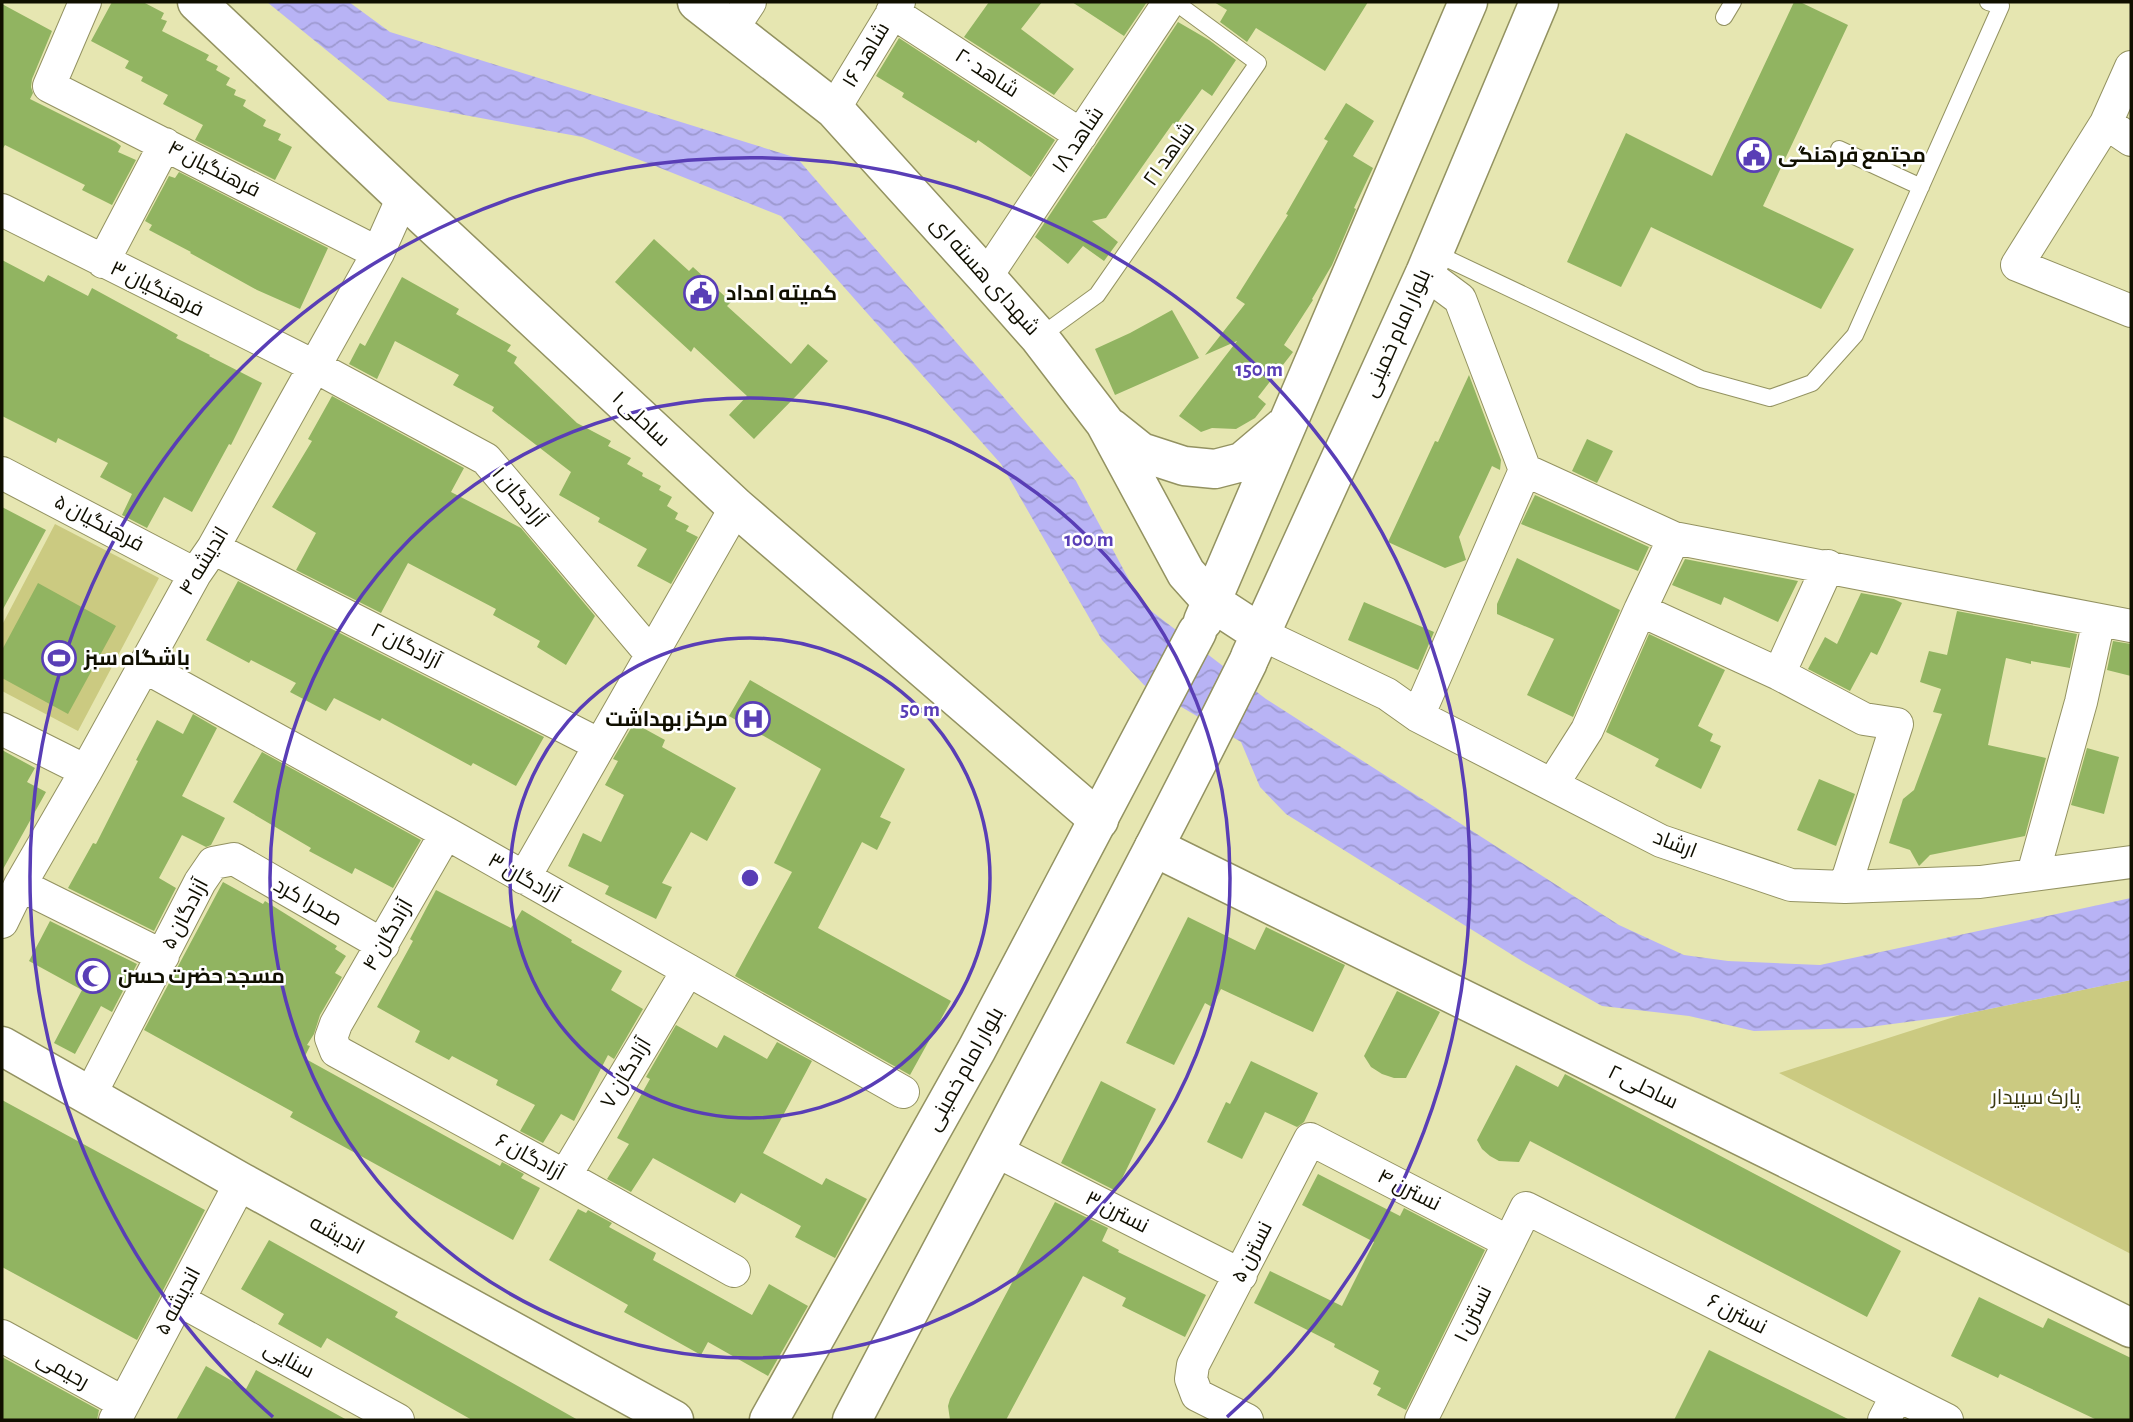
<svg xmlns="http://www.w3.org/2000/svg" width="2133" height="1422" viewBox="0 0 2133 1422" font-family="'Alegreya Sans',Cairo,sans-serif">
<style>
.park{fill:#cbca81}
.water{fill:url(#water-waves)}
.building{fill:#91b461}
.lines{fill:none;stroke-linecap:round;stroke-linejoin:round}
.service-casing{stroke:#939261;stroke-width:18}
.minor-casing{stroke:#939261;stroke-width:34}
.tertiary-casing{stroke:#939261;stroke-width:41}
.secondary-casing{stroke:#939261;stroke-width:41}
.service{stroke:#fff;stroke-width:16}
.minor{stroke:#fff;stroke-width:32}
.tertiary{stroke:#fff;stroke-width:38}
.secondary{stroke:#fff;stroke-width:38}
.ring{fill:none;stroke:#593eb6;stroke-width:3.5}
.labels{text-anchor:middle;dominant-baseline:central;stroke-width:5;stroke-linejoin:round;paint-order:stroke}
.street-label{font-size:21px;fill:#100f00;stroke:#fff}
.poi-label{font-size:21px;font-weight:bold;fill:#100f00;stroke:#fff;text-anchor:start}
.park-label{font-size:21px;fill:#39380f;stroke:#fff}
.centre{fill:#593eb6;stroke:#fff;stroke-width:3.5}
.ring-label{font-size:21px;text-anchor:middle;font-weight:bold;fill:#593eb6;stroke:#fff;stroke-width:5;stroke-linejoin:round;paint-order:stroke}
</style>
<defs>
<pattern id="water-waves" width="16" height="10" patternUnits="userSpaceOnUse" patternTransform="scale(1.75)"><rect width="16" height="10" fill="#b8b3f5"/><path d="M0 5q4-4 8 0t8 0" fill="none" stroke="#9d99d0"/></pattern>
</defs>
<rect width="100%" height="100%" fill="#e6e6b1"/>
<path class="park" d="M55,524L159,578L78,731L2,691V625Z
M2131,980V1254L1779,1073L1960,1015Z"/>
<path class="water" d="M267,2H349L390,32L797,158L1076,481L1142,604L1266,699L1619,925L1684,955L1728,961L1820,965L2131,898V980L1960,1015L1862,1028L1754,1031L1689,1016L1602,1006L1522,961L1286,814L1260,787L1241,742L1144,685L1102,640L1001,464L781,216L582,137L389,101Z"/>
<path class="building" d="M112,2H143L164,13L161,19L167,21L162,31L209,55L206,60L218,66L216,70L230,78L226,85L236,90L234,95L246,100L243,106L266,120L263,126L281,134L278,140L292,147L275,180L195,140L203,125L163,104L168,95L141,81L143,77L125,68L129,61L91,41Z
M989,2H1042L1021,29L1074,69L1054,95L964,37Z
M1072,2H1147L1124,36Z
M1214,2H1368L1325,71L1256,28L1247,42L1220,22L1227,10Z
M1794,2H1800L1848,25L1763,206L1854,249L1821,309L1651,227L1621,287L1567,262L1626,133L1712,176Z
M2,4L52,31L32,79L31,87L33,93L30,99L116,142L121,146L118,152L136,160L112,205L82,190L85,185L5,145L2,150Z
M1178,22L1209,40L1236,60L1212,96L1202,89L1176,125L1173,123L1106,218L1092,221L1118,242L1104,261L1083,246L1068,264L1035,237Z
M899,38L1055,140L1031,177L978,140L976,143L902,97L904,93L876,76Z
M1346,103L1374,121L1353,156L1373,168L1354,208L1356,209L1332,265L1312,299L1313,300L1284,345L1293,352L1258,397L1266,404L1255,418L1236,429L1212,428L1201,432L1179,416L1237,341L1205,355L1245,304L1236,298L1288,215L1286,214L1328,141L1324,139Z
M179,172L328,248L300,309L257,290L190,253L191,252L149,230L152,225L145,221L169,176L175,178Z
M654,239L689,271L693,267L731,302L727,306L791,364L808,344L828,361L800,392L754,439L729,415L747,396L694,347L691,352L615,282Z
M2,260L44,282L48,275L88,296L92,288L160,325L178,335L176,338L210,355L209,356L262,383L231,445L229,444L192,512L164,497L147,528L122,515L132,494L100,477L108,463L58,438L56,443L2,416Z
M402,277L459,309L456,314L511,345L507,351L517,357L514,363L577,423L611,441L608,446L631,458L627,464L643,473L642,476L661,486L659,490L672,497L667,506L678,513L675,519L689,526L686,531L698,537L671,584L637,566L647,549L598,522L600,518L559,495L571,472L492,411L494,407L453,385L459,375L395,341L377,379L349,364L360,343L365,346Z
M1172,310L1199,358L1115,395L1095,349L1130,333Z
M1469,375L1501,460L1500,470L1492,466L1459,537L1466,560L1445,568L1388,542L1435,441L1438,442Z
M332,396L464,468L451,492L521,528L595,616L566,665L537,647L540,641L493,615L496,609L408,563L381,613L296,570L316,533L272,507L312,441L308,439Z
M1587,439L1613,451L1597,483L1572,471Z
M1535,495L1649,547L1638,571L1521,524Z
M2,507L46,530L2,611Z
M1517,558L1620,610L1573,717L1527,695L1554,639L1497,614V604Z
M1685,559L1798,581L1778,622L1724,597L1721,605L1672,585Z
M238,581L544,737L516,786L473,763L471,766L382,718L380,721L334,698L326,711L290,692L296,683L251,660L249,663L206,640Z
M38,583L116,626L68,714L2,678V650Z
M1861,593L1894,599L1902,603L1877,655L1871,652L1850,691L1808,669L1825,637L1837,644Z
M1364,602L1434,632L1418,670L1348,640Z
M1957,611L2077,634L2070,668L2031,661V664L2006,658L1988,745L2046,758L2025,836L1930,855L1919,866L1910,850L1889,843L1903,799L1914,790L1942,714L1933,712L1941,689L1920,682L1929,651L1947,655Z
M1649,634L1725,670L1698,726L1713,734L1710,741L1721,746L1701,789L1655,766L1659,759L1606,732Z
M2113,641L2131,644V676L2107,670Z
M750,680L905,769L880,817L891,822L877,850L862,842L818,928L951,1001L910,1075L735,976L792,872L774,863L821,769L729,716Z
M193,714L217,728L182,796L225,818L211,845L206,847L182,835L159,878L176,888L154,931L68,888L93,843L96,844L138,761L136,760L157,720L183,734Z
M634,723L665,740L662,747L736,788L707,841L691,832L662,883L672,887L656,919L605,894L609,886L568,866L583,833L601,842L624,795L605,785L618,761L613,759Z
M2087,748L2119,757L2104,814L2071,805Z
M2,750L35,768L27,782L46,792L2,871Z
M262,752L421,840L393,888L355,868L352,874L309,851L311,848L233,802Z
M1819,779L1855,794L1836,846L1797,830Z
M223,882L263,904L265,901L337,946L335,949L346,956L335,973L342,977L320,1015L314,1034L307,1045L310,1046L304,1058L500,1166L502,1162L524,1174L521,1178L540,1188L513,1240L290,1117L293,1112L144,1030Z
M436,890L511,928L522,910L572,940L571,942L622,971L611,990L643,1009L614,1059L608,1055L574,1121L561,1114L543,1143L520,1131L535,1105L496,1085L498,1080L452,1056L449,1060L415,1042L420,1031L377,1007L413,941L410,939Z
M1188,917L1255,950L1266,927L1345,965L1313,1032L1221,989L1212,1007L1205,1003L1174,1065L1126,1043Z
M50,921L137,964L112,1012L101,1006L75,1054L54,1043L82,990L29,961Z
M1397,991L1440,1012L1406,1078H1394L1382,1074L1371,1067L1364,1056Z
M676,1025L717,1048L724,1035L767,1059L777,1042L812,1061L763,1153L822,1185L826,1178L867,1199L835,1258L795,1237L801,1226L741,1193L735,1203L653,1158L631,1192L607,1179L629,1144L617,1138L650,1079L646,1077Z
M1251,1061L1318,1093L1304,1122L1297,1127L1265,1112L1242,1159L1207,1142L1226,1102L1230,1104Z
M1516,1065L1558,1087L1565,1074L1901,1251L1867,1317L1530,1141L1519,1162L1499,1161L1490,1156L1482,1149L1477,1140Z
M1101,1081L1156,1109L1116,1191L1061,1163Z
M2,1100L205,1210L137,1340L2,1267Z
M1318,1174L1400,1216L1404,1208L1485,1250L1406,1410L1377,1395L1381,1388L1373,1384L1379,1371L1334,1347L1335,1344L1254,1303L1270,1271L1342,1306L1374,1242L1302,1205Z
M1055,1202L1108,1228L1102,1241L1119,1250L1118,1252L1206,1295L1185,1337L1122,1306L1126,1298L1083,1276L1006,1420H950L948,1406L950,1399Z
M578,1209L586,1213L588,1210L612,1223L609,1227L656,1253L653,1260L752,1315L769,1284L808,1306L768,1376L708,1342L701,1355L624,1312L628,1305L549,1260Z
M269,1240L398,1312L395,1317L578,1420H472L327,1338L321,1348L278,1324L284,1314L241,1289Z
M1979,1297L2043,1328L2048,1318L2131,1358V1420H2097L2000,1374L1998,1378L1951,1356Z
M1709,1350L1850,1420H1674Z
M2,1357L99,1410L97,1420H2Z
M206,1366L246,1389L256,1370L347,1420H176Z"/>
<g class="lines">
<g class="service-casing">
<path id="service" d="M1724,17L1733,2
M1839,149L1921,187
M1433,252L1701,379L1770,398L1812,383L1855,335L2001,6L1988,2
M1039,337L1097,295L1258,63L1175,2"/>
</g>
<g class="minor-casing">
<path id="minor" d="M85,2L49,86L378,253
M892,12L1081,135
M732,29L750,2
M2131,67L2106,123L2017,265L2131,311
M834,109L899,2
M2106,123L2131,140
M2,210L314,366L486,459L651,654
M103,262L165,144
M1425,273L1460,299L1525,470L1674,538L2131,626
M986,277L1169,2
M2,473L195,574
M213,548L600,745
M1640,610L1779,674L1828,566
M1261,634L1387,694L1418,716L1661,841L1791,885L1845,887L1980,882L2131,862
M143,666L446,833L903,1092
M1779,674L1864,719L1897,724L1845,887
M1418,716L1525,470
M2,729L86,771
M1552,785L1587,730L1640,610L1674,538
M446,833L336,1024L331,1038L336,1051L565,1176L734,1271
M2033,874L2081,702L2099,620
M524,878L736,507
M20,885L163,956
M2,922L20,885L86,771L195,574L213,548L378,253L403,197
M90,1095L200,882L213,863L234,859L383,945
M994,1150L1241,1275
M565,1176L688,970
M179,1300L398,1420
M2,1336L124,1403
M115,1420L241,1182
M1247,1420L1197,1395L1191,1379L1193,1365L1310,1139L1509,1242
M1421,1420L1526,1208L1947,1420
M1884,1420L1897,1395"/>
</g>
<g class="tertiary-casing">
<path id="tertiary" d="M197,2L403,197L736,507L1099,820
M697,2L834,109L986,277L1039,337L1105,423L1186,573L1212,602L1261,634
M1111,428L1141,452L1184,466L1215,469L1242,462L1282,428
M1203,621L1468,2
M1250,657L1425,273L1539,2
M1154,847L2131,1328
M2,1046L241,1182L674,1420"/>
</g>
<g class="secondary-casing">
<path id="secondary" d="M769,1420L977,1049L1197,632
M852,1420C984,1168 1121,917 1248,662"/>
</g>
<use href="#service" class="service"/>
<use href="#minor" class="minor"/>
<use href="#tertiary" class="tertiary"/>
<use href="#secondary" class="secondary"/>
</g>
<g class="ring">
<circle cx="750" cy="878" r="240"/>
<circle cx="750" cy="878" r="480"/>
<path d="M273 1417A720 720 0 1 1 1227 1417"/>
</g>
<defs>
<g id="civic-ring" transform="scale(1.75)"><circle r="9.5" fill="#fff" stroke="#593eb6" stroke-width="1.5"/><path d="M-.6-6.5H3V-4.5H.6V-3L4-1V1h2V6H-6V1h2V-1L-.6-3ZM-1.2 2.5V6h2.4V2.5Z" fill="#593eb6"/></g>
<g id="stadium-ring" transform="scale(1.75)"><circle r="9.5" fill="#fff" stroke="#593eb6" stroke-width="1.5"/><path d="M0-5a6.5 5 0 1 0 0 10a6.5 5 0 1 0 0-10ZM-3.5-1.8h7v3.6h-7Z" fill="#593eb6"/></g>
<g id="hospital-ring" transform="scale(1.75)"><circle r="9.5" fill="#fff" stroke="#593eb6" stroke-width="1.5"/><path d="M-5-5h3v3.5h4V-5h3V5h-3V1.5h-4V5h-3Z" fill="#593eb6"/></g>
<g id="mosque-ring" transform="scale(1.75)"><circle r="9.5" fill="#fff" stroke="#593eb6" stroke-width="1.5"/><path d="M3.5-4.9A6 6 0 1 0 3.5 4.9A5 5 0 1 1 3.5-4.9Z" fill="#593eb6"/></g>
</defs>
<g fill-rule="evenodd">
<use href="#civic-ring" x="1754" y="155"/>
<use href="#civic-ring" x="701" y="293"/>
<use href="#stadium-ring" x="59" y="658"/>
<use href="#hospital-ring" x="753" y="719"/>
<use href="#mosque-ring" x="93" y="976"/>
</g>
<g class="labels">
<g class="street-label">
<text transform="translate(866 55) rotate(-59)">شاهد ۱۶</text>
<text transform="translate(987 73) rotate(33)">شاهد ۲۰</text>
<text transform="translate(1078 140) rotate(-56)">شاهد ۱۸</text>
<text transform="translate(1169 154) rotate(-55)">شاهد ۲۱</text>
<text transform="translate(214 169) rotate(27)">فرهنگیان ۴</text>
<text transform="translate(985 276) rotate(48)">شهدای هسته ای</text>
<text transform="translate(157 289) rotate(26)">فرهنگیان ۳</text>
<text transform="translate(1397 333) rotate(-66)">بلوار امام خمینی</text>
<text transform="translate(641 419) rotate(43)">ساحلی ۱</text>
<text transform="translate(519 497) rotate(50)">آزادگان ۱</text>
<text transform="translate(99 523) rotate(28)">فرهنگیان ۵</text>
<text transform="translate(204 561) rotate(-59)">اندیشه ۴</text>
<text transform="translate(406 646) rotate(27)">آزادگان ۲</text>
<text transform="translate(1675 844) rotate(21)">ارشاد</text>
<text transform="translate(524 878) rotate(30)">آزادگان ۳</text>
<text transform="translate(308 902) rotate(30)">صحرا کرد</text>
<text transform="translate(185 914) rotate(-62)">آزادگان ۵</text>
<text transform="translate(388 935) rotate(-60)">آزادگان ۴</text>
<text transform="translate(965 1069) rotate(-61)">بلوار امام خمینی</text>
<text transform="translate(626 1073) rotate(-59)">آزادگان ۷</text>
<text transform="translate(1643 1087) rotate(26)">ساحلی ۲</text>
<text transform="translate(530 1157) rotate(29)">آزادگان ۶</text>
<text transform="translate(1409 1190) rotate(27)">نسترن ۴</text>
<text transform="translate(1117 1212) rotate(27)">نسترن ۳</text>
<text transform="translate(337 1235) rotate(29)">اندیشه</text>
<text transform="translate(1252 1252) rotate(-63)">نسترن ۵</text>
<text transform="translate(178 1301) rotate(-62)">اندیشه ۵</text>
<text transform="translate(1473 1314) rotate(-64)">نسترن ۱</text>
<text transform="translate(1737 1314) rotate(27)">نسترن ۶</text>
<text transform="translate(289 1360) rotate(29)">سنایی</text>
<text transform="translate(63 1370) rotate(29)">رحیمی</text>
</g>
<g class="poi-label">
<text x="1778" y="155">مجتمع فرهنگی</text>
<text x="726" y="293">کمیته امداد</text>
<text x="84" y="658">باشگاه سبز</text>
<text x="728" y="719" text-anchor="end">مرکز بهداشت</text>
<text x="118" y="976">مسجد حضرت حسن</text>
</g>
<g class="park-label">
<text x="2036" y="1097">پارک سپیدار</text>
</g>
</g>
<circle cx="750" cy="878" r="10" class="centre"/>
<g class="ring-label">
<text x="1259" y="376">150 m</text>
<text x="1089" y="546">100 m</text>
<text x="920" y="716">50 m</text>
</g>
<rect width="2133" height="1422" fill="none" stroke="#100f00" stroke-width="7"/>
</svg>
